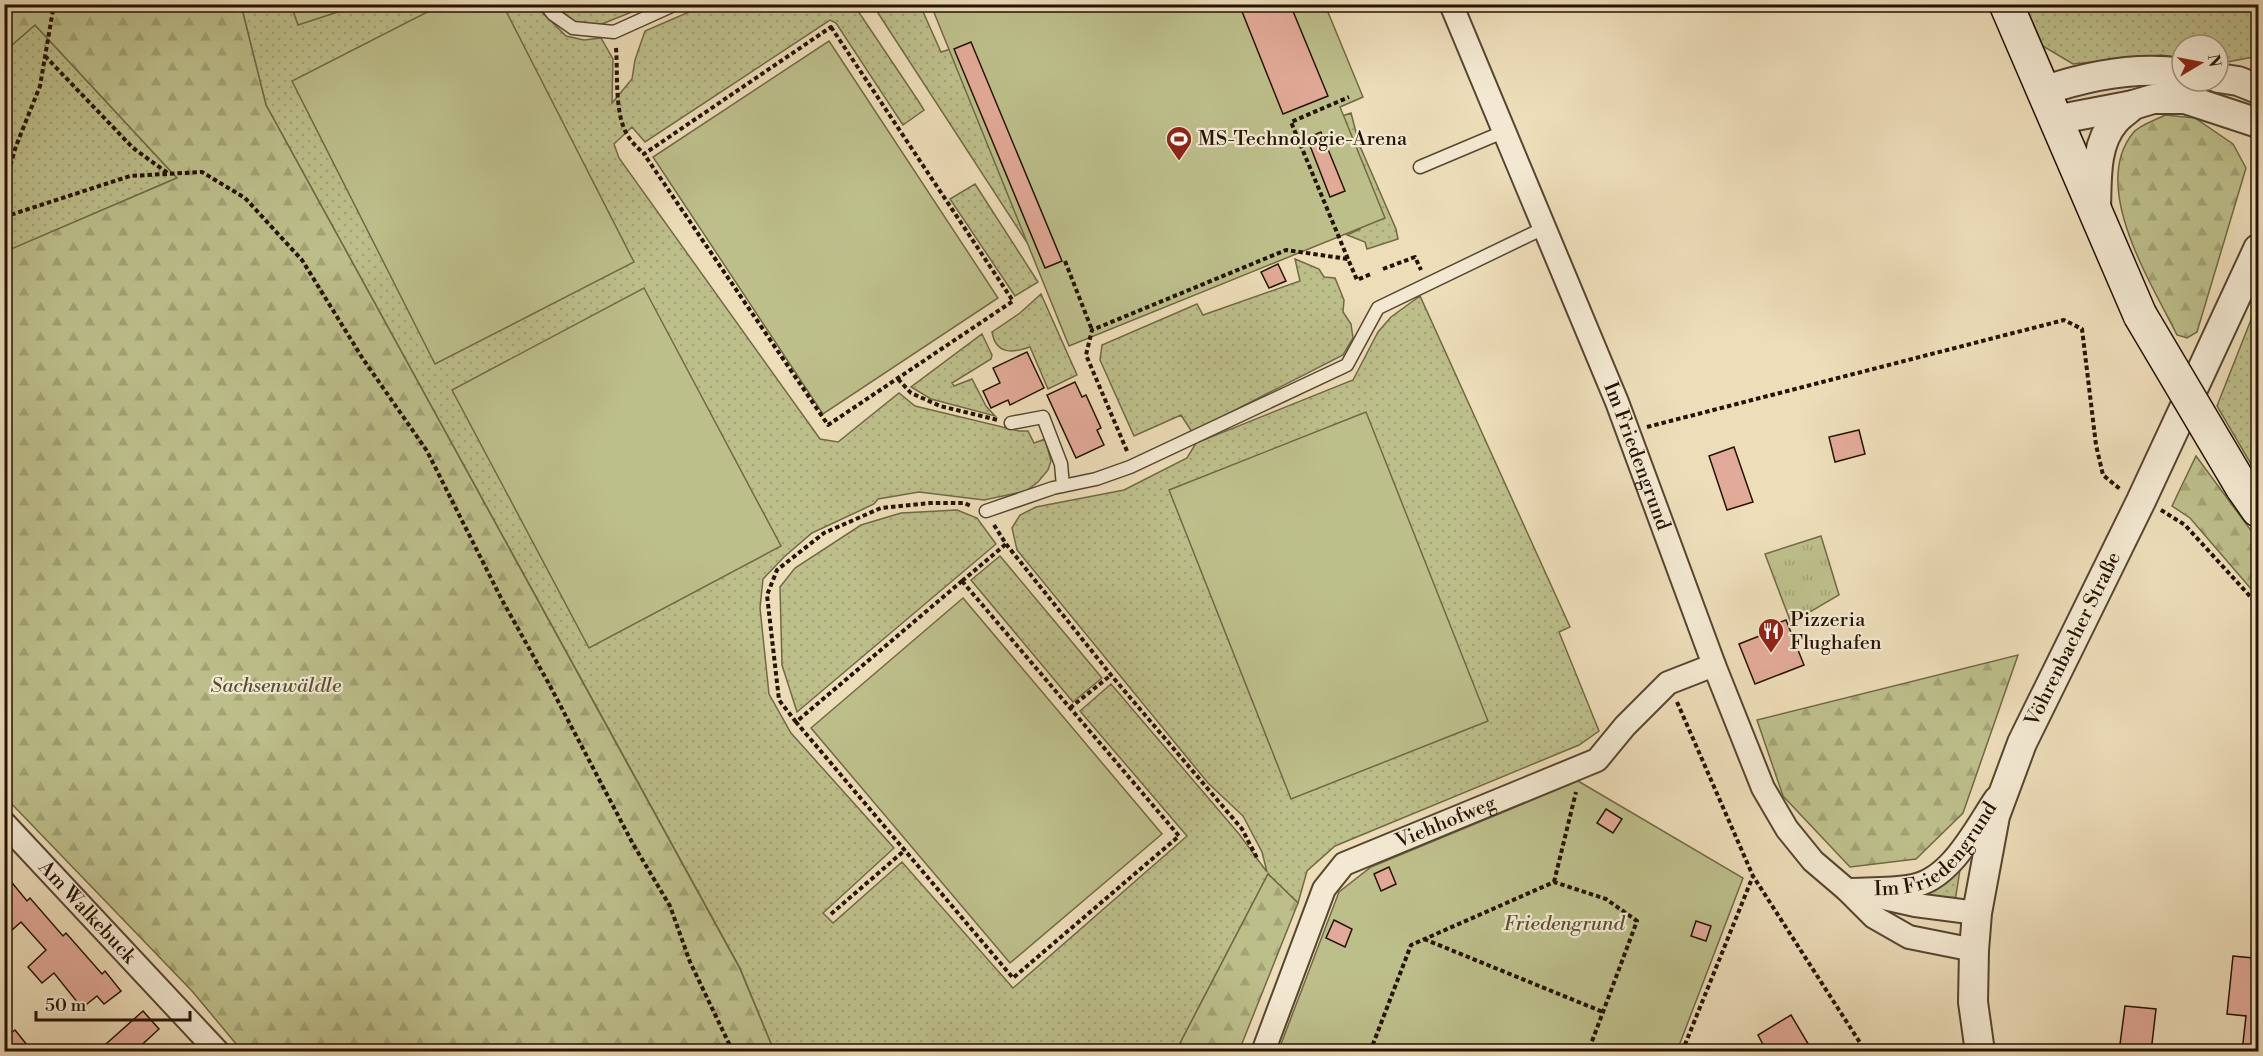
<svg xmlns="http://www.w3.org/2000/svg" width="2263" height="1056" viewBox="0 0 2263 1056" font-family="'Libre Bodoni',serif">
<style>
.grass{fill:url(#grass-dots);stroke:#716946;stroke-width:1.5}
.forest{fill:url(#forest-firs);stroke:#716946;stroke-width:1.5}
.park{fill:url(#park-tufts);stroke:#716946;stroke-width:1.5}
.garden{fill:#bdbf8b;stroke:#716946;stroke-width:1.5}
.building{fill:#e2aa98;stroke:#251302;stroke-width:1.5}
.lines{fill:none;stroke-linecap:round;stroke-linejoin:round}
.service-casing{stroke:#574630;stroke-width:15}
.minor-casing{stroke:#574630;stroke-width:26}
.tertiary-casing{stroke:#574630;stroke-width:32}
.secondary-casing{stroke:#251302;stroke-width:36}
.path{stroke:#251302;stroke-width:4;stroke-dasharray:4.5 3;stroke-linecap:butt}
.service{stroke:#f3e9d2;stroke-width:12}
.minor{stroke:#f3e9d2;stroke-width:22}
.tertiary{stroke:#f3e9d2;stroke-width:28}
.secondary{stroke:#f3e9d2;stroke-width:33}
.secondary-bridge-casing{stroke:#251302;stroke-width:36;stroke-linecap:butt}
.secondary-bridge{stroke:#f3e9d2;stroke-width:33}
.labels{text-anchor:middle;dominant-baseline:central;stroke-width:4.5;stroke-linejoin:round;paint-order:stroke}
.poi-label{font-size:20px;fill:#251302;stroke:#f3e9d2;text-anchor:start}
.street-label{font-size:20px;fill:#251302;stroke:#f3e9d2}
.park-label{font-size:20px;font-style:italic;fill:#5a4f32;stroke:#f3e9d2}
</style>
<defs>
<pattern id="grass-dots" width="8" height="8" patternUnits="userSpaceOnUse" patternTransform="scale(1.5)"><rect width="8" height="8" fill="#bdbf8b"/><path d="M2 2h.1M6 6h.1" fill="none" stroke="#a2a376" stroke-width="1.8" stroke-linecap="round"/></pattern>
<pattern id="forest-firs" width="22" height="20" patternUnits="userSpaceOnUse" patternTransform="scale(1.5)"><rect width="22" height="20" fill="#bdbf8b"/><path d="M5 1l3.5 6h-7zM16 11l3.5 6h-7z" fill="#a2a376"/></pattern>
<pattern id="park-tufts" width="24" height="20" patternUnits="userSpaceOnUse" patternTransform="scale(1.5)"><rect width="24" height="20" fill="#bdbf8b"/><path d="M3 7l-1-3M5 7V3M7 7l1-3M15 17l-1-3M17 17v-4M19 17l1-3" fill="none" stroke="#a2a376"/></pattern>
</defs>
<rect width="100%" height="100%" fill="#edddb9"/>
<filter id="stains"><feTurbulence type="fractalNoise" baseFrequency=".00333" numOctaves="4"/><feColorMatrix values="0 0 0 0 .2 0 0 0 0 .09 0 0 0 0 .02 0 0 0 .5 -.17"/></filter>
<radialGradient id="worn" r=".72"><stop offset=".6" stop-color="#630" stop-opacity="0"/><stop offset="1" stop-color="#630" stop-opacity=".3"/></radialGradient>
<path class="grass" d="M241,5H535L566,36L584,40L601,38L613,59L612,103L632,79L635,60L645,31L705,5H854L919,102L924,110L903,125L836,23L830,20L645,142L632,127L614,144L619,158L820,439L838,442L899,393L915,406L1019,431H1028L1034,443L1045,439L1051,461L1048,470L1038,482L1026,491L984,500L919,492L878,499L874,504L812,533L784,557L763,579L760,608L769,694L791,733L894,848L823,913L833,923L902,862L1013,988L1187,836L1080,711L1111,684L1239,834L1267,872L1262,852L1243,816L1208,783L1017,550L1012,528L1020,515L1036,507L1124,490L1187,458L1196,443L1353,380L1378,332L1391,317L1420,296L1570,627L1559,632L1599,731L1579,745L1335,846L1307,871L1298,903L1268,874L1176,1051H774L740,968L266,105Z
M553,5H649L597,26L578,24Z
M885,5H920L941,52L951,49L1041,264L878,13Z
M2022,5H2258V52L2253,57L2222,63L2218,62V45H2182V58L2161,55L2073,64L2041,45Z
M35,25L177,178L12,249L5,259V51Z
M1351,113L1359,144L1396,229L1398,239L1367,249L1365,242L1347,235L1360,229L1321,123Z
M975,184L1038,282L1015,296L950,199Z
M1295,259L1319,269L1324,277L1335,278L1344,300L1343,312L1351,324L1353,338L1343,355L1192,432L1181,415L1134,436L1100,360L1102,345L1197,304L1203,315L1300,281Z
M1041,294L1077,375L1048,389L1030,347C1013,353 996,355 992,332L1020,313Z
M2258,302V476L2217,406Z
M982,334L992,355L991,359L952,383L954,386L972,379L986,406L995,416L931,399L911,387Z
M957,510L977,518L996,544L797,712L782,665L780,587L795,568L861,525L901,513Z
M1000,556L1102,678L1073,702L971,580Z
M1960,870L1955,901L1924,895L1949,880L1957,871Z"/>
<path class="forest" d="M5,4L241,5L266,105L740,969L774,1051H242L192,991L5,797V259L11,249L177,178L35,25L5,51Z
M2165,115L2195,118L2233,144L2246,168L2197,332L2187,338L2177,335C2152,284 2089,187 2133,133C2139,125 2156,120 2165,115Z
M2196,456L2258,540V597L2190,518L2172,506Z
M2018,655L1963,813L1916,859L1850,867L1783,796L1757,720Z
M1268,874L1298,903L1239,1051H1176Z"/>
<path class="park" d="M1821,536L1839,595L1791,623L1765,554Z"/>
<path class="garden" d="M291,5V4L359,5L298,25Z
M441,5H503L634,262L435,364L292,81Z
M931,5H1325L1363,97L1340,107L1385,218L1069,346Z
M829,41L998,298L823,414L653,157Z
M644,288L781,546L589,648L452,390Z
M1366,412L1488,721L1291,799L1169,490Z
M963,598L1162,834L1010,963L811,728Z
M1578,781L1743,878L1677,1051L1278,1052L1339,892L1371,867Z"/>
<path class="building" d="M1239,4H1290L1328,96L1283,114Z
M971,42L1062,261L1045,268L954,49Z
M1321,132L1345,191L1330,197L1307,138Z
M1278,264L1286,281L1269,288L1261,272Z
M1027,352L1044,388L1010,405L1008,400L991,408L983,391L1000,383L993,368Z
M1075,382L1082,397L1086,395L1101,428L1097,430L1104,445L1076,458L1047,395Z
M1859,430L1865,454L1835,462L1829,437Z
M1734,447L1753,502L1727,510L1709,456Z
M1786,620L1804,665L1755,684L1739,644L1772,631L1770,626Z
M1606,809L1622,819L1613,833L1597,823Z
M1389,867L1396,884L1381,891L1374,874Z
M4,873L27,901L30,898L63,936L66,933L102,974L105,971L121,991L104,1004L97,996L82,1008L54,973L42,983L28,967L46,950L21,922L4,937Z
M1334,920L1352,929L1345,947L1326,938Z
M1696,921L1711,926L1706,941L1691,936Z
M2233,956L2253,958L2252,975L2259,976V1052H2242L2246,1016L2227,1014Z
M2125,1006L2156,1009L2151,1052H2119Z
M143,1011L159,1029L134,1052H97Z
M1791,1015L1813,1052H1767L1758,1035Z
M15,1030L27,1045L19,1052H4V1038Z"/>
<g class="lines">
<g class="service-casing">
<path id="service" d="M545,4L553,14L573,28L614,32L676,4
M1420,167L1503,132
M1011,423L1043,417L1061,464L1063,486
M986,511L1053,488L1096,479L1130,467L1347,365L1378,308L1544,228"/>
</g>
<g class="minor-casing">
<g id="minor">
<path id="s1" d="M1451,4L1617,402L1714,665L1763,788L1787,829L1813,861L1847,890L1874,917L1909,937L1974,950"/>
<path id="s2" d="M4,823L218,1052"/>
<path id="s3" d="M1847,890C1869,889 1891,890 1912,886C1951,880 1976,827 1996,798"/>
<path d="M1875,896L1915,905L1977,913"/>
<path id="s4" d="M1263,1052L1324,889L1344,864L1597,760L1625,726L1668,683L1714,665"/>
</g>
</g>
<g class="tertiary-casing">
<g id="tertiary">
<path d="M2218,78L2238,81L2258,89"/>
<path d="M2043,91C2087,76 2136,66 2182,73"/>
<path d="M2055,120L2133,105L2153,99H2185L2258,123"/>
<path d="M2096,212C2097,182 2094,145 2115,121C2120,115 2127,111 2133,105"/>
<path id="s5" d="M1980,1052L1973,1002L1974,950L1977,913L1995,816L2022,743L2141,501L2258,249"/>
</g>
</g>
<g class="secondary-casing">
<path id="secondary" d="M2006,4L2140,315
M2242,487L2258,510"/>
</g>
<path class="path" d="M831,27L1013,301L828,425L644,154Z
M616,48C618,73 614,115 628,136C632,143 638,148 644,154
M45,56L133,148L169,174
M4,187L16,146L40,86L54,4
M4,217L130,176L202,172L245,198L302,260L363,359L427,451L502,600L549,684L633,844L670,906L690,962L733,1052
M1348,259L1291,122L1349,97
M1065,261L1092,330
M1383,269L1415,257L1421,270
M898,379L911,393L940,406L998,420
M1647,427L2064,320L2082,329L2096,445L2103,475L2120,489
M1127,451L1086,355L1092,330L1286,250L1348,259L1357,280L1371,274
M2161,510L2185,525L2258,605
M994,525L1006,544L1111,675L1242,829L1257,858
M962,581L1179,836L1013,978L796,722Z
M962,581L1006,544
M1677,702L1753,876L1866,1052
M1070,708L1111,675
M796,722L779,700L767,595L777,570L824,533L881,508L930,503H964L971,506
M1554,882L1576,792
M831,914L905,850
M1424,939L1603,1012
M1370,1052L1411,945L1554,882L1606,899L1637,921L1588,1052
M1682,1052L1753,876"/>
<use href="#service" class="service"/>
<use href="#minor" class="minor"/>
<use href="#tertiary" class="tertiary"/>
<use href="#secondary" class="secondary"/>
<g class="secondary-bridge-casing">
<path id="secondary-bridge" d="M2140,315L2242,487"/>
</g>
<use href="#secondary-bridge" class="secondary-bridge"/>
</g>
<defs>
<g id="stadium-pin" transform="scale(1.35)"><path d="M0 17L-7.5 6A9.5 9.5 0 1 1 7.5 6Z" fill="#8f2418" stroke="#f3e9d2"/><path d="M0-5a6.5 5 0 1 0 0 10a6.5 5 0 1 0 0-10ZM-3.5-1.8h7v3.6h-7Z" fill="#fff"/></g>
<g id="restaurant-pin" transform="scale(1.35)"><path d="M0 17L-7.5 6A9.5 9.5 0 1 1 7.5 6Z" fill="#8f2418" stroke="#f3e9d2"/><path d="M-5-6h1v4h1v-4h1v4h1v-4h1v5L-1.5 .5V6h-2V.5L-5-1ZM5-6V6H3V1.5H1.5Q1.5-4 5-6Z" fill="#fff"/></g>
</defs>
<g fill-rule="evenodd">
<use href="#stadium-pin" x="1179" y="139"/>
<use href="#restaurant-pin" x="1771" y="631"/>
</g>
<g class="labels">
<g class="poi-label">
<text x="1198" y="139">MS-Technologie-Arena</text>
<text x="1790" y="620">Pizzeria<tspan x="1790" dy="23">Flughafen</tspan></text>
</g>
<g class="street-label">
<text stroke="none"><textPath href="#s1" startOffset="489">Im Friedengrund</textPath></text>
<text stroke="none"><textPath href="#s5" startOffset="432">Vöhrenbacher Straße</textPath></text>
<text stroke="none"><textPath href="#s4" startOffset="316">Viehhofweg</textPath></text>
<text stroke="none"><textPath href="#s3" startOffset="105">Im Friedengrund</textPath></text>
<text stroke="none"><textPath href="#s2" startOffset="122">Am Walkebuck</textPath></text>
</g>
<g class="park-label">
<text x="276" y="686">Sachsenwäldle</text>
<text x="1564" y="924">Friedengrund</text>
</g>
</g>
<rect width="2263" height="1056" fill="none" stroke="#edddb9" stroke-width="24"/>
<rect x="6" y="6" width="2251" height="1044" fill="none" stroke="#251302" stroke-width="3"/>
<rect x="12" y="12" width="2239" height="1032" fill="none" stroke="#251302" stroke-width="1.5"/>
<g transform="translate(2200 63) rotate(80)"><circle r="28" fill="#f3e9d2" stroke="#a1937f" stroke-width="1.5"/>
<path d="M0-4.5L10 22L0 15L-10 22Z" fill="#8f2418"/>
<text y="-9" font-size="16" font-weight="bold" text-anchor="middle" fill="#251302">N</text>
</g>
<path d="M36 1011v9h154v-9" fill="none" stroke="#251302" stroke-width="3"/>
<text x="45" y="1011" font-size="18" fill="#251302" stroke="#f3e9d2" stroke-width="4.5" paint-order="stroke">50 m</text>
<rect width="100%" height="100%" filter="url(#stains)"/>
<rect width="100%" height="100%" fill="url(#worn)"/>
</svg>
